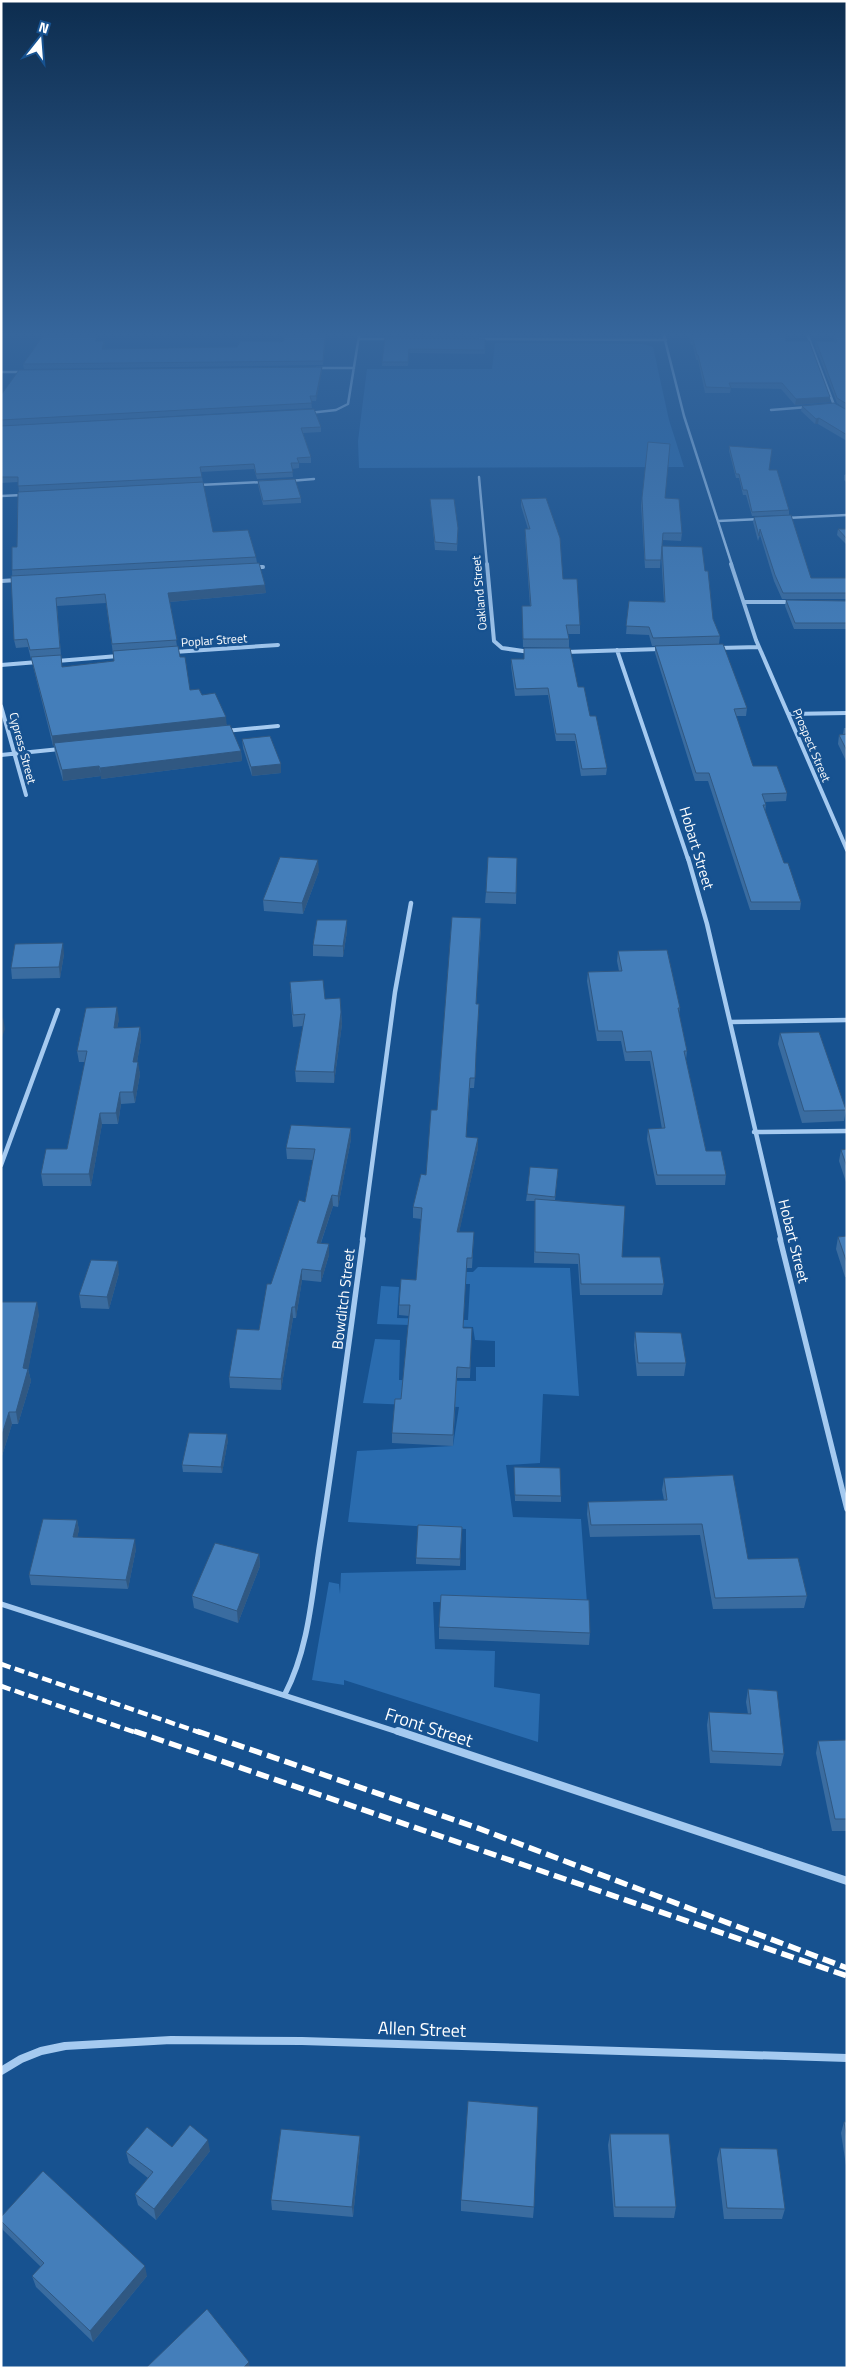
<svg xmlns="http://www.w3.org/2000/svg" width="848" height="2369" viewBox="0 0 848 2369" font-family="'Titillium Web',sans-serif">
<style>
.green{fill:#2a6caf}
.lines{fill:none;stroke-linecap:round;stroke-linejoin:round}
.street-far4{stroke:#a5caf0;stroke-width:2.5}
.street-far3{stroke:#a5caf0;stroke-width:4}
.street-far2{stroke:#a5caf0;stroke-width:4.5}
.street-far1{stroke:#a5caf0;stroke-width:5.5}
.street{stroke:#a5caf0;stroke-width:8}
.rail-far1{stroke:#fff;stroke-width:4.5;stroke-dasharray:10 4.5;stroke-linecap:butt}
.rail{stroke:#fff;stroke-width:5.5;stroke-dasharray:13 5.5;stroke-linecap:butt}
.wall{fill:#3a6ca0;fill-rule:evenodd}
.shaded-wall{fill:#305882}
.building{fill:#447eba;stroke:#305882}
.labels{text-anchor:middle;dominant-baseline:central;stroke-width:5;stroke-linejoin:round;paint-order:stroke}
.far-street-label{font-size:12px;fill:#fff;stroke:#175290}
.street-label{font-size:15px;fill:#fff;stroke:#175290}
.near-street-label{font-size:18px;fill:#fff;stroke:#175290}
</style>
<rect width="100%" height="100%" fill="#175290"/>
<path class="green" d="M495,343L643,344L653,347L669,420L684,467L359,468L358,441L367,369H492Z
M478,1267L570,1268L579,1396L543,1394L540,1463L506,1465L513,1517L581,1519L587,1603L433,1602L435,1649L495,1651L494,1687L540,1694L538,1742L344,1680V1685L312,1680L329,1582L339,1584L340,1594L341,1573L466,1570V1529L348,1522L357,1451L453,1446L459,1407L363,1403L375,1339L400,1340L399,1380L476,1381V1367H495V1341L475,1340L473,1327L377,1324L381,1286L399,1287L397,1318L468,1320L470,1284H458L459,1272H473Z"/>
<g class="lines">
<path class="street-far4" d="M664,336L684,416L732,565
M808,336L834,405L847,412
M359,339H391
M480,339L666,340
M317,368H354
M1,372H23
M771,410L808,407
M309,413L336,410L348,404L359,336
M479,477L487,565
M289,481L314,479
M199,485L263,482
M1,496L23,495
M786,518L847,515
M718,521L760,519"/>
<path class="street-far3" d="M487,564L494,641L502,648L530,652
M731,564L756,640L847,850
M254,567H263
M1,581L18,580
M745,602H792
M718,648L759,647
M617,650L688,859
M174,652L278,645
M566,652L660,649
M57,661L118,656
M1,665L38,662
M1,706L26,795
M788,714L847,713
M225,731L278,726
M1,755L60,749"/>
<path class="street-far2" d="M688,858L707,924L781,1240
M730,1022L847,1020
M754,1132L847,1131
M1,1165L58,1010
M362,1240L395,992L411,903"/>
<path class="street-far1" d="M780,1239L847,1509
M1,1604L401,1733
M285,1694C309,1648 312,1594 320,1543C336,1442 349,1341 363,1239"/>
<path class="street" d="M398,1731L847,1881
M1,2071L21,2059L41,2051L65,2046L171,2040L302,2041L847,2058"/>
<path class="rail-far1" d="M1,1664L201,1733
M1,1686L137,1733"/>
<path class="rail" d="M134,1731L847,1976
M197,1731L475,1827L847,1968"/>
</g>
<path class="wall" d="M285,336H326L323,365L24,369L23,364L97,341H104L105,346L104,349L237,347L283,342Z
M689,336H785L786,341L830,397V402L795,405L781,389L731,388L730,393H705L698,360H696L693,345H691Z
M833,336H847V441L818,424H815L801,411L802,406L845,409L837,403L815,346L816,341L835,342Z
M385,338L485,339V354L409,353L408,366H382Z
M322,367V371L316,401H311L312,408L1,426V395Z
M1,426L321,427V432L303,433L311,457V463H299V468L292,469L293,477L257,479L254,469L201,472L203,482L19,492L18,482L1,483Z
M729,446L769,470L789,510V515L752,516L746,495H743L739,478H736L729,451Z
M847,474V483L844,480V475Z
M258,481L301,498V503L263,505L258,485Z
M642,498H665L682,533L681,541L662,540V546L705,571L713,619L720,636L719,644L652,646L649,635L626,634L629,601L664,602L661,554L660,568H645L641,505Z
M430,499L458,528L457,551L435,550Z
M521,499L563,579L580,625V634H568L569,639V648L523,647L522,606H530L525,537V529H528L521,506Z
M754,517L811,578H847V599H782L774,581L760,535L758,541L753,522Z
M838,529H847V545L837,535Z
M213,532L256,557L257,563L266,593L170,602L177,646L190,690L202,695L227,725L241,751L242,761L101,779V776L63,781L55,753L54,746H53L33,666L32,659H31L28,647L16,648L14,640L12,570L17,547ZM106,603L114,661L62,667L57,606Z
M786,600L847,601V629H794L785,606Z
M655,646L747,708L746,716H736L753,766L787,793L786,801L765,802L766,805L765,812L784,863L801,902L800,910H750L708,781H695L655,653Z
M524,648L578,687L590,716L607,768L606,775L581,776L575,741H556L548,695L515,696L511,666V659H524Z
M844,728H847V763L838,744L839,735L843,734Z
M242,739L281,764V773L252,776L243,748Z
M517,858L516,904L485,903L486,892Z
M319,871L303,914L264,911L263,900Z
M481,928L476,1004V1065L474,1088H470L466,1137L478,1138V1148L459,1232H474L472,1268H466L463,1328H472L470,1378H457L453,1446L392,1443V1433L401,1399L409,1316L399,1315V1305L416,1280L421,1219L413,1218V1207L426,1175L437,1110Z
M347,931L343,957L313,956V945Z
M618,951L680,1008L679,1014L687,1051L686,1060L706,1151L726,1175L725,1185H656L647,1139L648,1129H662L650,1061H625L621,1041H597L587,981L588,972L619,971L617,961Z
M64,954L60,978L12,979L11,968Z
M290,993L325,999L341,1012L342,1024L334,1083L296,1082L295,1071L303,1026L293,1027Z
M119,1019L117,1028L140,1027L141,1039L137,1062L140,1074L135,1103L121,1104L118,1124H102L91,1186H43L41,1174L67,1149L85,1062H79L77,1051Z
M780,1033L846,1110L844,1121L802,1123L778,1044Z
M351,1128V1139L338,1207L333,1206L321,1243L329,1244V1255L321,1282L302,1280L296,1318H293L281,1390L230,1388L229,1377L259,1330L271,1284L305,1202L313,1160L287,1159L286,1148Z
M847,1149V1185L839,1161L841,1150Z
M558,1169L555,1200L622,1257L664,1284L662,1295H580L578,1264L534,1263L535,1201H526L527,1194Z
M847,1236V1277H845L836,1249L838,1237Z
M119,1273L109,1309L81,1308L79,1295Z
M1,1302L39,1314L28,1369L31,1381L18,1424H12L1,1459Z
M635,1332L686,1363L684,1376H637L634,1345Z
M228,1440L222,1473L183,1472L182,1465Z
M514,1467L561,1496V1502L515,1501Z
M664,1478L748,1559L807,1596L804,1608L713,1609L700,1535L590,1537L587,1514L588,1502L664,1500L662,1490Z
M77,1520L79,1530L77,1537L136,1549L128,1589L31,1585L29,1575Z
M462,1527L460,1566L416,1564V1558Z
M259,1554L260,1566L238,1623L194,1608L192,1596Z
M439,1627L590,1633L589,1645L439,1639Z
M748,1689L784,1754L781,1766L710,1763L707,1725L709,1712L748,1714L746,1702Z
M847,1740V1831H832L816,1753L818,1741Z
M844,2122H847V2172L841,2133Z
M610,2134L676,2207L674,2218L614,2217L608,2145Z
M360,2136V2147L353,2217L272,2210L271,2200Z
M172,2147L210,2151L156,2220L138,2205L135,2194L148,2178L129,2163L126,2152Z
M720,2148L785,2209L782,2219H724L717,2159Z
M461,2200L534,2207L533,2218L461,2211Z
M1,2217L147,2276L93,2342L36,2287L32,2276L41,2267L3,2230L1,2225Z"/>
<path class="shaded-wall" d="M1,336H4L1,344Z
M104,341L105,346L102,354V349Z
M322,367V371L316,401V396Z
M830,397V402L795,405L796,399Z
M819,418L818,424H815L816,419Z
M265,585L266,593L169,602L168,593Z
M226,717L227,728L54,743V746H53L52,736Z
M241,751L242,761L101,779L100,768Z
M281,764V773L252,776L251,767Z
M99,766L101,776L63,781L62,770Z
M318,860L319,871L303,914L302,903Z
M347,920V931L343,957V946Z
M63,943L64,954L60,978L59,967Z
M117,1007L119,1019L115,1039L114,1028Z
M341,1012L342,1024L334,1083V1072Z
M3,1017L5,1029L1,1040V1022Z
M140,1027L141,1039L135,1074L133,1062Z
M138,1062L140,1074L135,1103L133,1092Z
M120,1092L121,1104L118,1124L116,1113Z
M100,1113L102,1124L91,1186L89,1174Z
M351,1128V1139L338,1207V1196Z
M478,1138V1148L457,1242V1232Z
M332,1195L333,1206L317,1254V1243Z
M329,1244V1255L321,1282V1271Z
M118,1261L119,1273L109,1309L107,1297Z
M302,1269V1280L296,1318L295,1307Z
M37,1302L39,1314L28,1371V1369L31,1381L18,1424L16,1412L23,1368Z
M292,1307L293,1318L281,1390V1379Z
M9,1412L12,1424L1,1459V1438Z
M227,1434L228,1440L222,1473L221,1467Z
M77,1520L79,1530L75,1547L73,1537Z
M135,1539L136,1549L128,1589L126,1580Z
M259,1554L260,1566L238,1623L237,1611Z
M360,2136V2147L353,2217L352,2207Z
M208,2140L210,2151L156,2220L154,2209Z
M145,2266L147,2276L93,2342L90,2331Z
M249,2362L250,2368H243Z"/>
<path class="building" d="M43,336H97L95,341H104L102,349L237,347L240,341L283,342L285,336H325L323,361L23,364Z
M691,336H785L786,341H809L830,397L796,399L782,383H729L731,388L706,387L698,355H697L693,339H692Z
M835,336H847V404L837,398L816,341L837,342Z
M385,338L485,339V350L409,349L408,362H382Z
M322,367L316,396H310L312,403L1,420V395L19,370Z
M834,403L847,410V435L819,418L816,419L802,406Z
M314,409L321,427L301,428L311,457L297,458L299,463H291L293,472L256,474L254,464L200,467L202,477L18,486V477H1V426Z
M648,442L670,444L665,498L679,499L682,533H663L662,546L702,547L705,571H708L713,619L720,636L653,638L649,627L626,626L629,601L665,602L662,546L661,560H645L642,498Z
M729,446L772,449L769,470H777L789,510L752,512L747,490H743L739,474H736Z
M295,479L301,498L263,501L258,481Z
M203,482L213,532L248,530L256,557L12,570V547H17L18,492Z
M546,498L560,538L563,579H577L580,625H566L569,639H523L522,606H531L525,529H530L521,499Z
M430,499H454L458,528L457,544L435,542Z
M791,515L811,578H847V593H783L775,575L760,529L759,536L754,517Z
M838,529H847V539Z
M259,563L265,585L168,593L177,640L112,644L105,594L56,598L60,648L30,650L27,639L14,640L11,576Z
M786,600L847,601V623H795Z
M723,644L747,708L734,709L753,766H777L787,793L762,794L766,805H763L784,863H788L801,902H751L709,773H696L655,646Z
M178,646L180,657H185L190,690L199,689L202,695L215,693L226,717L52,736L31,657L61,655L62,667L114,661L113,651Z
M524,648H570L578,687H584L590,716H596L607,768L582,769L575,734H556L548,688L516,689L511,659H524Z
M230,725L241,751L100,768L99,766L62,770L54,743Z
M847,734V751L839,735Z
M270,736L281,764L251,767L242,739Z
M280,857L318,860L302,903L263,900Z
M488,857L517,858L516,893L486,892Z
M452,917L481,918L476,1004H479L476,1054L475,1078H470L466,1137L478,1138L457,1232H474L472,1258H467L463,1328H472L470,1368L457,1367L453,1435L392,1433L395,1399H401L410,1305H399L401,1279L416,1280L422,1208L413,1207L421,1174L426,1175L431,1110H437Z
M317,920H347L343,946L313,945Z
M63,943L59,967L11,968L15,944Z
M667,950L680,1008H678L687,1051H684L706,1151H721L726,1175H657L648,1129L665,1128L651,1051L626,1052L622,1031H598L588,972L622,971L618,951Z
M323,980L325,999L340,998L341,1012L334,1072L295,1071L305,1014L293,1015L290,982Z
M117,1007L114,1028L140,1027L133,1062H138L133,1092H120L116,1113H100L89,1174H41L46,1149H67L87,1051H77L86,1008Z
M819,1032L846,1110L804,1111L780,1033Z
M291,1125L351,1128L338,1196L332,1195L317,1243L329,1244L321,1271L302,1269L295,1307H292L281,1379L229,1377L237,1329L259,1330L267,1284H271L299,1200L305,1202L315,1149L286,1148Z
M847,1149V1167L841,1150Z
M530,1167L558,1169L555,1197L527,1194Z
M535,1199L625,1206L622,1257H660L664,1284H581L579,1254L535,1252Z
M847,1236V1263L838,1237Z
M91,1260L118,1261L107,1297L79,1295Z
M1,1302H37L23,1368L28,1369L16,1412H9L1,1438Z
M635,1332L681,1333L686,1363H638Z
M189,1433L227,1434L221,1467L182,1465Z
M514,1467L560,1468L561,1496L515,1495Z
M733,1475L748,1559L798,1558L807,1596L715,1598L702,1524L591,1525L588,1502L667,1500L664,1478Z
M43,1519L77,1520L73,1537L135,1539L126,1580L29,1575Z
M418,1525L462,1527L460,1559L416,1558Z
M215,1543L259,1554L237,1611L192,1596Z
M441,1595L589,1600L590,1633L439,1627Z
M748,1689L777,1691L784,1754L712,1751L709,1712L751,1714Z
M847,1740V1819H835L818,1741Z
M468,2101L538,2107L534,2207L461,2200Z
M844,2122H847V2139Z
M190,2125L208,2140L154,2209L135,2194L153,2172L126,2152L147,2127L172,2147Z
M281,2129L360,2136L352,2207L271,2200Z
M610,2134H669L676,2207H615Z
M720,2148L777,2149L785,2209L727,2208Z
M43,2171L145,2266L90,2331L32,2276L44,2263L1,2221V2217Z
M207,2309L249,2362L243,2368H146Z"/>
<linearGradient id="sky" x2="0" y2="1"><stop stop-color="#0d2d4f"/><stop offset="0.5" stop-color="#36669c"/><stop offset="1" stop-color="#36669c" stop-opacity="0"/></linearGradient>
<rect width="848" height="668" fill="url(#sky)"/>
<g class="labels">
<g class="far-street-label">
<text transform="translate(479 593) rotate(-95)">Oakland Street</text>
<text transform="translate(214 640) rotate(-4)">Poplar Street</text>
<text transform="translate(812 745) rotate(67)">Prospect Street</text>
<text transform="translate(23 748) rotate(75)">Cypress Street</text>
</g>
<g class="street-label">
<text transform="translate(697 848) rotate(73)">Hobart Street</text>
<text transform="translate(794 1241) rotate(76)">Hobart Street</text>
<text transform="translate(343 1299) rotate(-83)">Bowditch Street</text>
</g>
<g class="near-street-label">
<text transform="translate(429 1727) rotate(18)">Front Street</text>
<text transform="translate(422 2029) rotate(2)">Allen Street</text>
</g>
</g>
<rect width="848" height="2369" fill="none" stroke="#ffffff" stroke-width="5"/>
<g transform="translate(40 40) rotate(17)" stroke="#175290" stroke-width="4" paint-order="stroke">
<path d="M0-4L9 19L0 12L-9 19Z" fill="#ffffff"/>
<text y="-8" font-size="14" font-weight="bold" text-anchor="middle" fill="#ffffff">N</text>
</g>
</svg>
